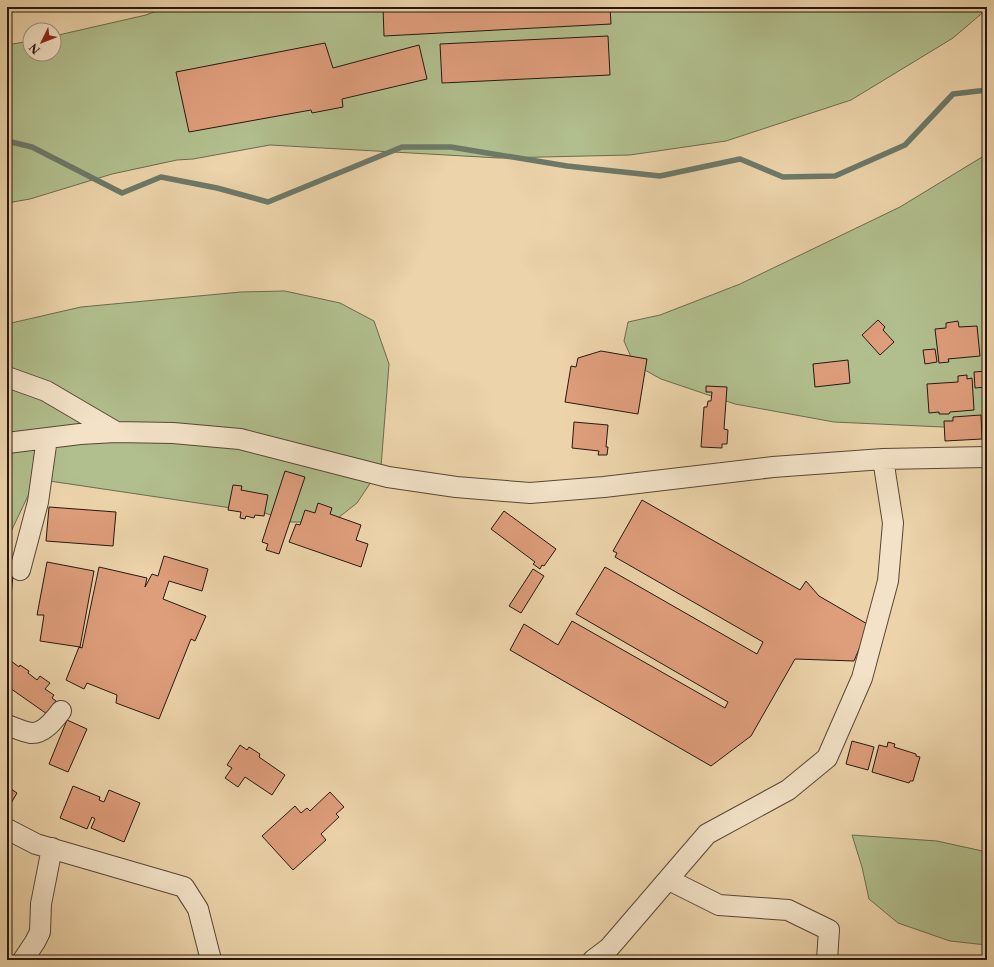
<svg xmlns="http://www.w3.org/2000/svg" width="994" height="967" viewBox="0 0 994 967" font-family="'Libre Caslon Text',serif">
<style>
.green{fill:#b1be8d;stroke:#6c6b4e}
.lines{fill:none;stroke-linecap:round;stroke-linejoin:round}
.stream{stroke:#6c7968;stroke-width:5.5}
.building{fill:#de9d7b;stroke:#27180f}
.minor-casing{stroke:#584736;stroke-width:22}
.minor{stroke:#f3e2c7;stroke-width:20}
</style>
<rect width="100%" height="100%" fill="#ecd3a9"/>
<filter id="stains"><feTurbulence type="fractalNoise" baseFrequency=".005" numOctaves="4"/><feColorMatrix values="0 0 0 0 .2 0 0 0 0 .09 0 0 0 0 .02 0 0 0 .5 -.17"/></filter>
<radialGradient id="worn" r=".72"><stop offset=".6" stop-color="#630" stop-opacity="0"/><stop offset="1" stop-color="#630" stop-opacity=".3"/></radialGradient>
<path class="green" d="M166,7H987V9L953,38L851,100L726,141L630,155L499,158L270,145L193,159L177,160L112,174L30,199L7,203V45L30,41V54H54V36L146,15Z
M987,154V420L943,427L834,422L735,404L661,379L634,364L624,341L628,322L660,315L740,284L900,207Z
M285,291L340,303L374,321L389,364L381,467L357,503L333,522H290L265,513L36,479L7,540V324L81,307L241,292Z
M852,835L937,841L987,852V945L950,941L898,923L869,899L862,867Z"/>
<g class="lines">
<path class="stream" d="M7,141L32,147L122,193L161,177L217,188L268,202L402,147H451L567,166L660,176L740,159L783,177L835,176L905,145L953,94L987,90"/>
</g>
<path class="building" d="M383,7H610L611,24L384,36Z
M608,36L610,75L442,83L440,44Z
M325,43L333,68L419,45L427,79L342,99L343,107L312,113L311,110L189,132L176,72Z
M878,320L885,327L883,330L894,342L880,355L862,335Z
M958,321L959,327L977,326L980,356L948,359L949,362L939,363L935,329L946,328V323Z
M935,349L937,362L925,364L923,350Z
M601,351L647,359L638,414L565,402L571,366L576,367L578,358Z
M848,360L850,383L815,387L813,364Z
M987,371V387L975,388L974,372Z
M967,375V379L972,378L974,410L950,412L949,414H939V412L929,413L927,384L958,382V376Z
M706,386L727,387L724,429L728,430L727,444H722V448L701,447L704,407H707L708,401H711L712,392H706Z
M981,415L982,439L945,441L944,421H953V417Z
M574,422L608,425L606,447H608L607,455H598L599,451L572,448Z
M285,471L305,477L279,554L266,550L268,544L262,542Z
M233,485L242,486L241,490L268,495L264,516L255,515L254,518L246,516L245,519L240,518L241,512L228,510Z
M642,500L800,590L806,581L819,596L869,625L854,661L795,659L751,736L711,766L510,650L524,624L558,645L572,621L725,708L728,702L576,614L605,567L757,654L763,642L615,557L617,553L613,551Z
M318,503L332,508L330,514L361,525L356,540L368,544L361,567L289,542L296,524L300,525L305,510L315,513Z
M49,507L116,512L113,546L46,541Z
M504,511L556,549L544,566L542,565L540,569L533,564L535,562L491,529Z
M164,556L208,569L202,591L169,581L163,599L206,616L195,641L191,639L159,719L116,703L117,695L87,683L84,689L66,680L79,647L82,648L99,567L147,578L145,587L152,574L158,576Z
M47,562L94,571L80,647L40,641L44,615H37Z
M533,569L544,576L521,613L509,606Z
M7,574L13,575L7,639Z
M7,654H10L11,661L7,667Z
M11,661L19,667L20,665L29,671L28,673L37,680L40,676L50,683L45,689L54,695L52,698L56,701L47,714L7,686V667Z
M67,720L87,729L68,772L49,764Z
M852,741L874,747L868,770L846,764Z
M888,742L895,744L894,747L916,754V756L920,757L913,781H910L909,783L872,772L879,745L887,747Z
M240,745L247,750L249,747L260,754L259,757L285,775L272,795L245,777L238,787L225,778L232,768L227,765Z
M7,783L10,785L8,787L17,793L7,810Z
M73,786L100,797L99,800L104,802L109,790L140,803L124,842L91,828L95,819L92,817L87,829L60,818Z
M330,792L344,807L336,814L339,817L321,834L326,840L293,870L262,836L295,806L301,813L307,808L310,811Z"/>
<g class="lines">
<g class="minor-casing">
<path id="minor" d="M7,377L46,391L116,432
M7,443L80,434L116,432L173,433L240,439L388,477L456,487L530,493L604,487L773,467L883,459L987,457
M20,570L38,502L47,438
M7,725C15,728 24,732 31,733C44,734 54,720 61,711
M7,829L36,844L184,887L198,909L211,960
M669,880L719,905L788,910L829,930L827,960
M23,960L35,942L40,932L41,904L52,848
M593,960L609,948L707,834L788,790L827,758L862,678L888,581L893,523L883,459"/>
</g>
<use href="#minor" class="minor"/>
</g>
<rect width="994" height="967" fill="none" stroke="#ecd3a9" stroke-width="24"/>
<rect x="8" y="8" width="978" height="951" fill="none" stroke="#27180f" stroke-width="2"/>
<rect x="12" y="12" width="970" height="943" fill="none" stroke="#27180f"/>
<g transform="translate(42 42) rotate(227)"><circle r="19" fill="#f3e2c7" stroke="#a1917d"/>
<path d="M0-3L7 15L0 10L-7 15Z" fill="#8f2418"/>
<text y="-6" font-size="11" font-weight="bold" text-anchor="middle" fill="#27180f">N</text>
</g>
<rect width="100%" height="100%" filter="url(#stains)"/>
<rect width="100%" height="100%" fill="url(#worn)"/>
</svg>
